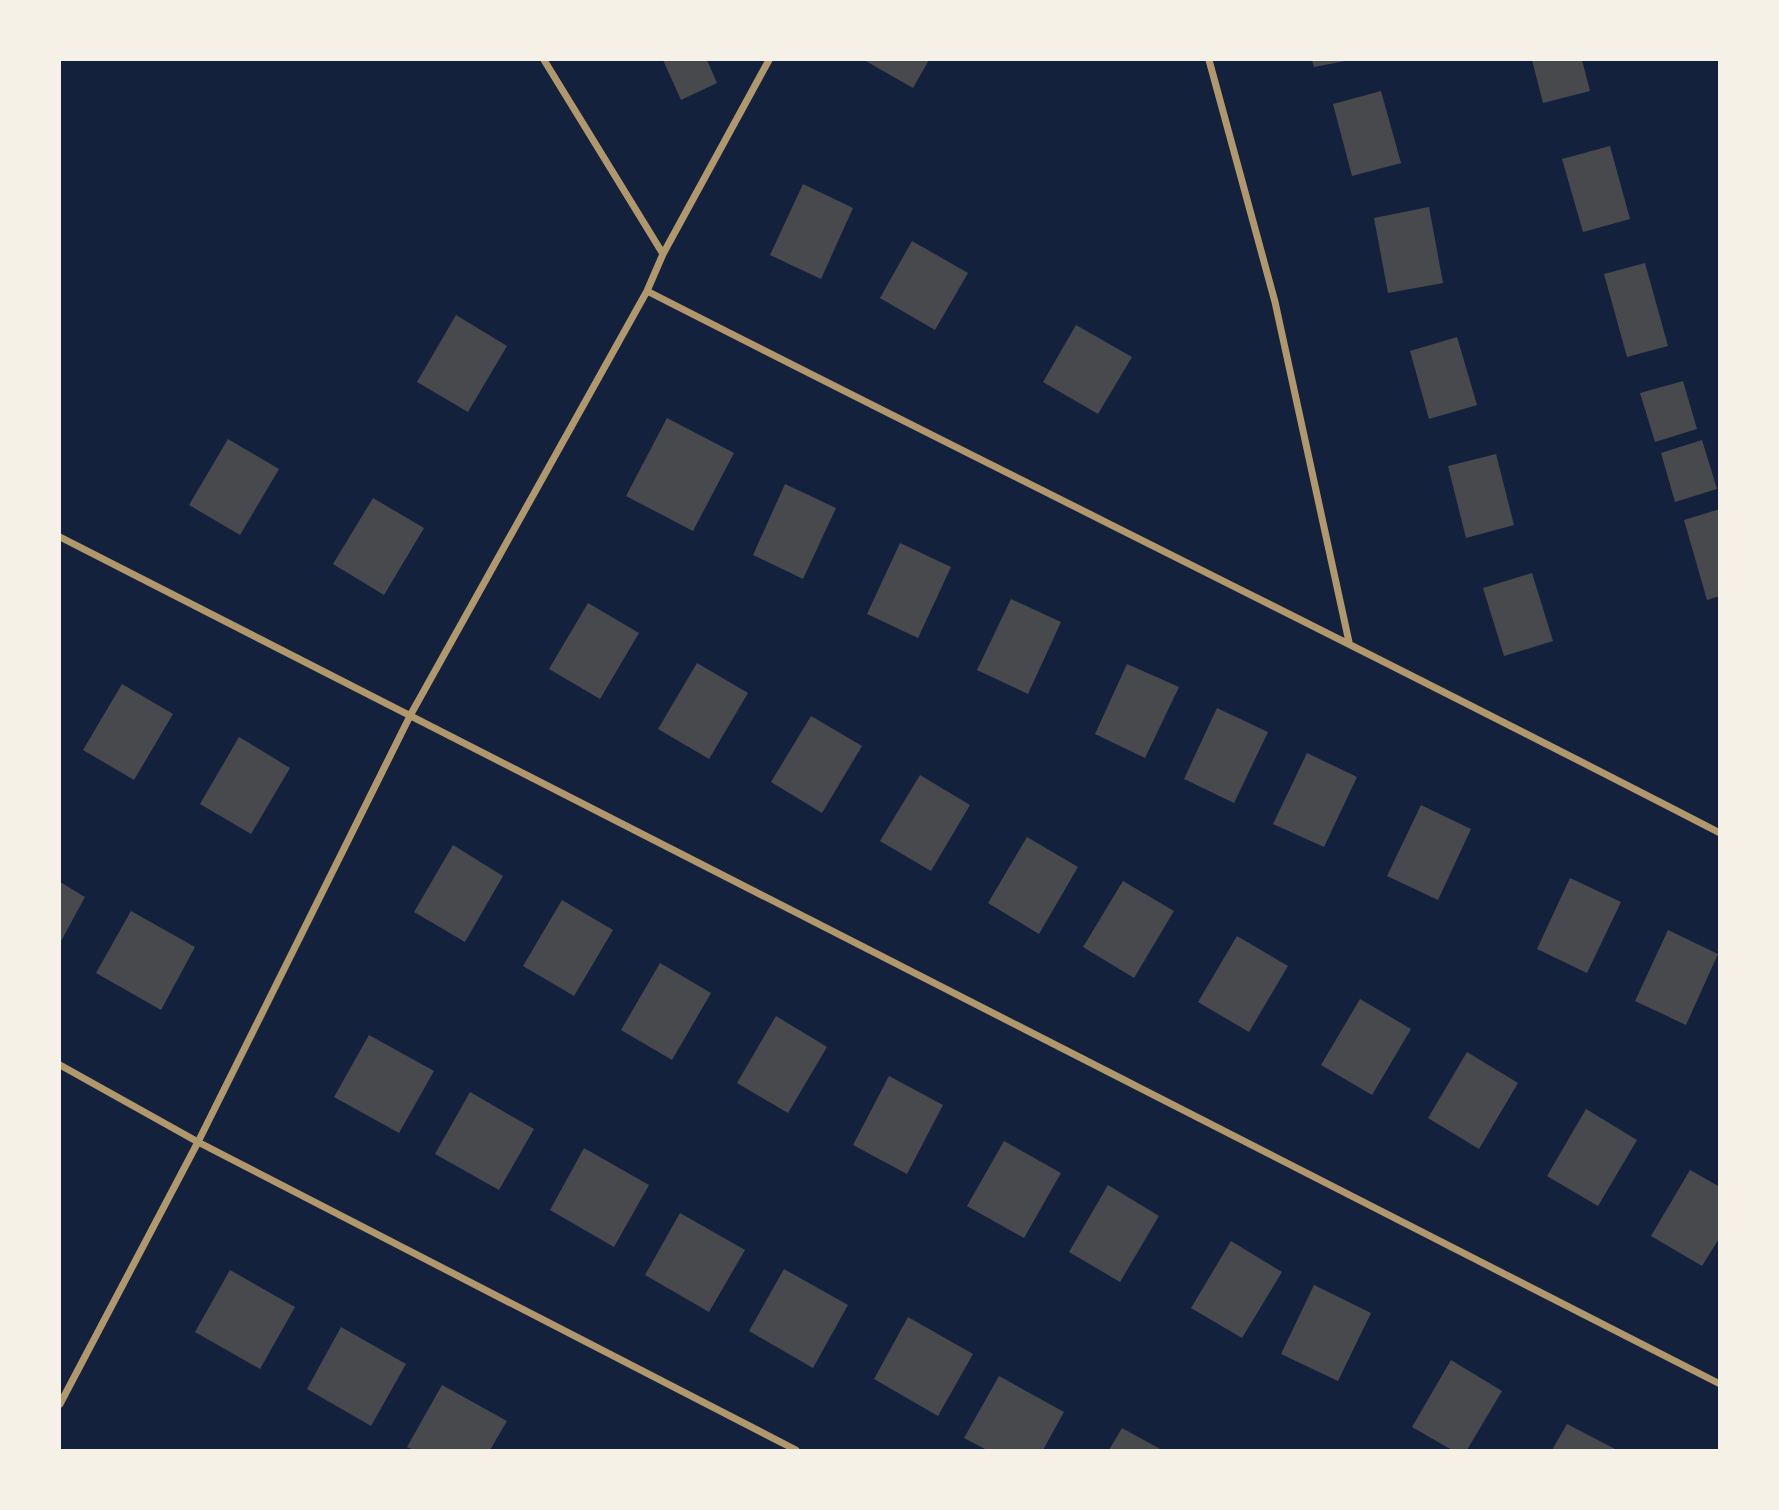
<svg xmlns="http://www.w3.org/2000/svg" width="1779" height="1510" viewBox="0 0 1779 1510" font-family="Raleway,sans-serif">
<style>
.building{fill:#48494c}
.lines{fill:none;stroke-linecap:round;stroke-linejoin:round}
.minor{stroke:#b1986c;stroke-width:7}
</style>
<rect width="100%" height="100%" fill="#14213d"/>
<path class="building" d="M663,60H707L717,83L681,100Z
M864,60H929L913,88Z
M1312,60H1345V61L1314,67Z
M1532,60H1582L1590,91L1543,103Z
M1381,91L1401,163L1352,176L1333,104Z
M1610,146L1630,219L1583,232L1562,159Z
M803,184L853,208L821,279L770,255Z
M1429,207L1443,283L1388,293L1374,218Z
M912,241L968,273L935,330L880,298Z
M1645,263L1668,346L1627,357L1604,274Z
M456,315L507,346L468,412L417,382Z
M1076,325L1132,357L1098,414L1043,382Z
M1457,337L1477,405L1429,419L1410,351Z
M1683,381L1697,429L1655,442L1640,393Z
M667,418L734,453L693,531L626,496Z
M228,439L279,469L240,535L189,505Z
M1702,440L1717,489L1675,502L1661,453Z
M1496,454L1514,525L1466,538L1448,466Z
M785,484L836,508L803,579L753,555Z
M373,498L424,528L384,595L333,564Z
M1720,509V596L1707,600L1684,520Z
M900,543L951,567L918,638L867,614Z
M1532,573L1553,641L1504,656L1483,588Z
M1011,599L1061,622L1028,694L977,670Z
M588,603L639,633L600,699L549,669Z
M697,663L748,693L709,759L658,729Z
M1127,664L1179,687L1145,758L1095,734Z
M122,684L173,714L134,780L83,750Z
M1217,708L1268,732L1234,803L1184,779Z
M811,716L862,746L822,813L771,782Z
M239,737L290,768L251,834L200,804Z
M1307,753L1357,777L1324,847L1273,824Z
M920,775L970,805L931,871L880,841Z
M1421,805L1471,829L1438,900L1387,876Z
M1027,837L1078,867L1039,934L988,903Z
M453,845L503,876L465,942L414,912Z
M1570,878L1621,902L1587,973L1537,949Z
M1123,881L1174,911L1134,978L1083,947Z
M60,882L85,897L60,943Z
M562,900L613,930L574,996L523,966Z
M131,911L195,947L161,1010L96,973Z
M1668,930L1718,954L1686,1025L1635,1001Z
M1237,936L1288,966L1249,1032L1198,1002Z
M660,963L711,993L672,1060L621,1030Z
M1360,999L1411,1029L1372,1095L1321,1065Z
M776,1016L827,1047L788,1113L737,1083Z
M369,1035L434,1071L399,1133L334,1097Z
M1467,1052L1518,1083L1479,1149L1428,1118Z
M889,1076L943,1105L907,1174L853,1145Z
M470,1092L534,1129L499,1190L435,1154Z
M1586,1109L1637,1140L1598,1206L1547,1176Z
M1004,1141L1061,1173L1024,1238L967,1206Z
M584,1148L649,1185L614,1247L550,1210Z
M1690,1170L1720,1187V1237L1702,1266L1651,1236Z
M1108,1185L1159,1216L1120,1282L1069,1252Z
M680,1213L745,1250L709,1312L645,1275Z
M1231,1241L1282,1272L1242,1338L1191,1308Z
M784,1269L848,1305L813,1368L749,1331Z
M230,1270L295,1307L260,1369L195,1332Z
M1314,1285L1371,1313L1338,1381L1281,1354Z
M908,1317L973,1354L938,1416L874,1379Z
M341,1327L406,1364L371,1426L307,1389Z
M1451,1360L1502,1391L1467,1450H1452L1412,1427Z
M999,1376L1064,1412L1043,1450H987L964,1438Z
M442,1385L507,1421L490,1450H414L407,1447Z
M1567,1424L1617,1450H1552Z
M1122,1428L1162,1450H1109Z"/>
<g class="lines">
<path class="minor" d="M544,60L663,254
M1209,60L1275,302L1349,642
M647,291C1004,473 1364,649 1720,833
M60,537L1720,1384
M60,1065L198,1142L796,1450
M60,1404L198,1142L411,714L647,291L663,254L769,60"/>
</g>
<rect width="1779" height="1510" fill="none" stroke="#f6f1e7" stroke-width="122"/>
</svg>
